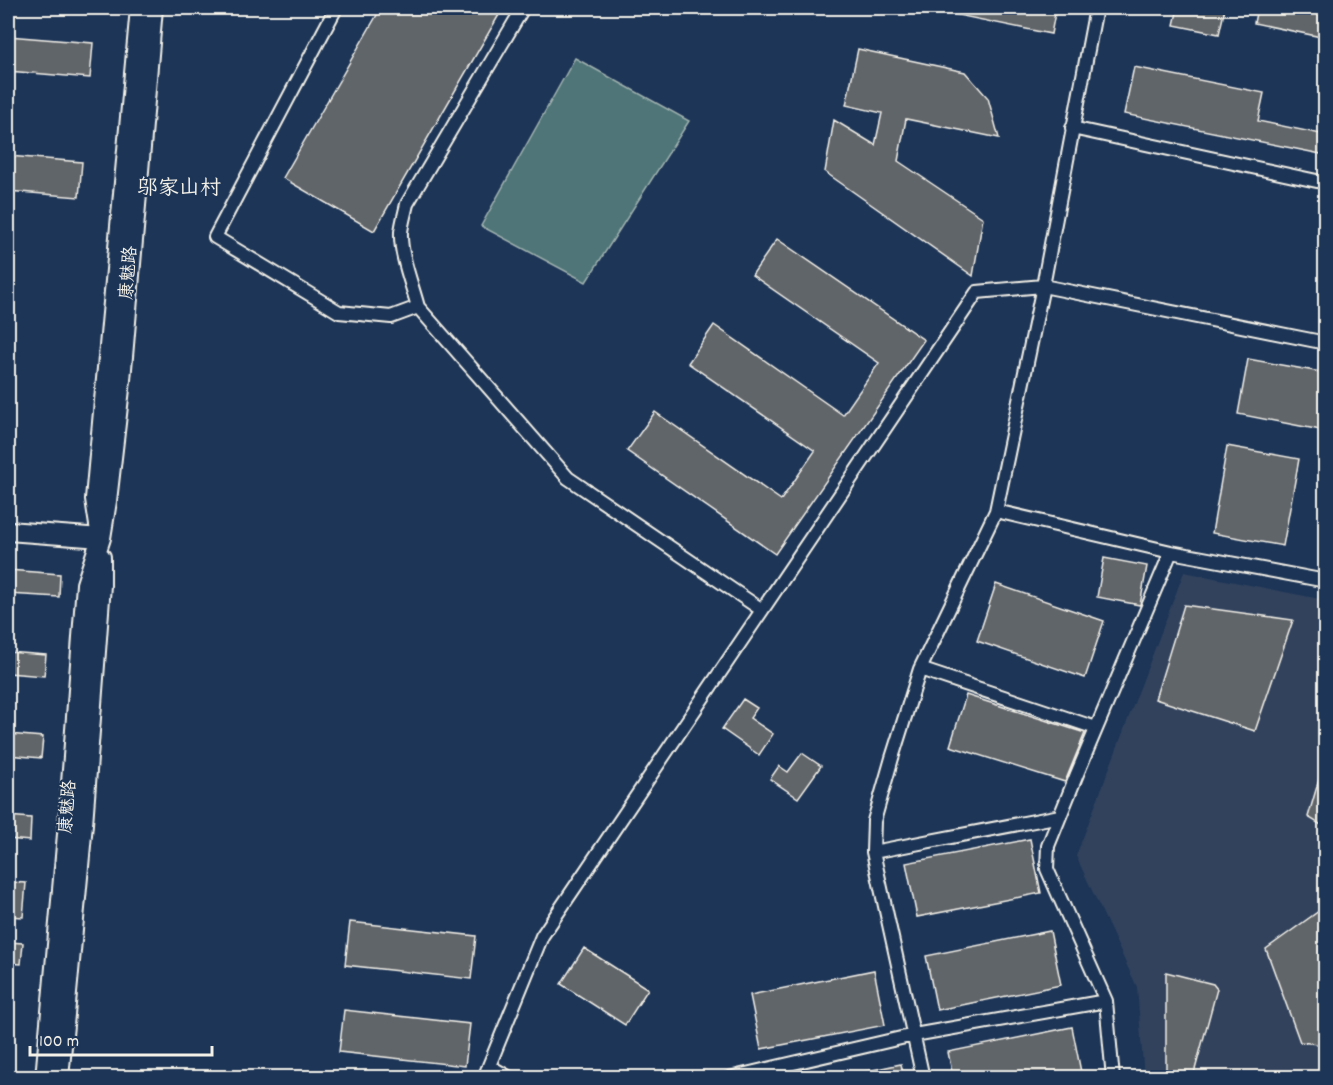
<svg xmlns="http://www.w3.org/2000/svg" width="1333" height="1085" viewBox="0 0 1333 1085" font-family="Dekko,'LXGW WenKai TC',sans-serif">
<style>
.built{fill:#31435d}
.park{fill:#4f7578;stroke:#a2b3b0;stroke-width:1.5}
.building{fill:#61656b;stroke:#f4f1e8;stroke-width:1.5}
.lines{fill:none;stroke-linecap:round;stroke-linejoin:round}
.street-casing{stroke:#f4f1e8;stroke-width:16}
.secondary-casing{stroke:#f4f1e8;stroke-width:22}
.street{stroke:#1d3557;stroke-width:12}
.secondary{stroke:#1d3557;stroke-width:18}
.labels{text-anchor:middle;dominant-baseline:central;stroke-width:4.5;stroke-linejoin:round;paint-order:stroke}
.street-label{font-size:18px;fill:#f4f1e8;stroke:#1d3557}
.quarter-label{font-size:21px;fill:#f4f1e8;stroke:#1d3557}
</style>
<rect width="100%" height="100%" fill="#1d3557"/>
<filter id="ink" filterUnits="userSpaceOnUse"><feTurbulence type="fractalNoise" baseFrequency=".0167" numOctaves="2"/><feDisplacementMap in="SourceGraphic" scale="12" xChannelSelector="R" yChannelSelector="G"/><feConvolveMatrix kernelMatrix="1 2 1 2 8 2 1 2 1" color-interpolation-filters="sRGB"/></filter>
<g filter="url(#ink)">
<path class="built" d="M1184,572L1325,600V1077H1144L1137,987L1076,856Z"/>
<path class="park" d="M575,58L689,121L586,282L481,226Z"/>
<path class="building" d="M381,8H503L374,231L283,178Z
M943,8H1056L1051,34L943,12Z
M1178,8H1225L1219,34L1174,25Z
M1257,8H1326V38L1254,23Z
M8,36L93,43L90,78L8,71Z
M858,49L965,72L988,98L999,138L906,119L898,161L983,218L973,276L825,172L834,120L875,145L882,113L846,105Z
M1134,67L1264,93L1258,121L1326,135V155L1124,114Z
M8,156L82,162L79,197L8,191Z
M777,239L924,340L775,554L627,451L655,412L781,500L815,451L688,363L714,325L843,415L879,363L752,275Z
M1248,359L1326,373V431L1238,414Z
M1227,446L1299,459L1283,546L1212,533Z
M1104,558L1147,566L1140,605L1097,597Z
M8,570L60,574L59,597L8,594Z
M996,584L1104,621L1085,678L977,641Z
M1184,605L1293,620L1255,731L1155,699Z
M8,652L46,655L44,676L8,673Z
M966,695L1085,733L1065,782L950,746Z
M743,699L757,708L750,718L773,734L759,755L722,729Z
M8,734L43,737L41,758L8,755Z
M802,753L821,766L798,798L770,779L779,766L788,772Z
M1323,766H1326V828L1308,817Z
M8,816L31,818L30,841L8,839Z
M1030,839L1041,893L917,917L906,863Z
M8,882L26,883L23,917L8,916Z
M1326,906V1045L1300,1042L1266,949Z
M350,922L476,936L471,979L345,965Z
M1050,931L1061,985L937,1010L926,956Z
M8,942L23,943L21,964L8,963Z
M584,948L648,989L625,1025L561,984Z
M874,970L885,1025L761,1049L750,995Z
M1166,972L1213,984L1217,989L1193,1077H1166Z
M344,1010L470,1024L465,1066L339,1052Z
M1072,1027L1082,1077H953L948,1052Z
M901,1064L904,1077H858V1073Z"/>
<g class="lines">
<g class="street-casing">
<path id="street" d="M336,8L215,237L339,312L391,317L418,307
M523,8L407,204C405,213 402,223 401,232C400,255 412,284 418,307L568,478L762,610
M1072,128L1326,183
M996,511L1171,552L1326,581
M920,669L1096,728
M873,852L1060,816
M489,1066L510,1078
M484,1078L542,936L977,292L1043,286L1326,343
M729,1078L914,1035L1106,1001
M923,1078L873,852L874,821L892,758L920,669L996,511L1043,286L1096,8
M1113,1078L1106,1001L1047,869L1048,846L1077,774L1171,552"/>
</g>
<g class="secondary-casing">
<path id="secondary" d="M140,8L95,499L101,538L107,501L121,380L153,8
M8,531L101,538
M45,1078L68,823L86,584L101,538
M59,1078L83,824L101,585V557"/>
</g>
<use href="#street" class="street"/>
<use href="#secondary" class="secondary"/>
</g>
</g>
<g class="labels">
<g class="street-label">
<text transform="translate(130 273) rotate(-85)">康魅路</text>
<text transform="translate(69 807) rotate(-85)">康魅路</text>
</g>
<g class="quarter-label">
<text x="179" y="190">邬家山村</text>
</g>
</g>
<rect width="1333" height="1085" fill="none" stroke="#1d3557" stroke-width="30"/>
<rect x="15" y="15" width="1303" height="1055" fill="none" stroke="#f4f1e8" stroke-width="2" filter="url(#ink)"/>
<path d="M30 1046v9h182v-9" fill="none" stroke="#f4f1e8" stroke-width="3"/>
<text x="39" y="1046" font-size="18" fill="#f4f1e8" stroke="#1d3557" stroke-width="4.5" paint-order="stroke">100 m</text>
</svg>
